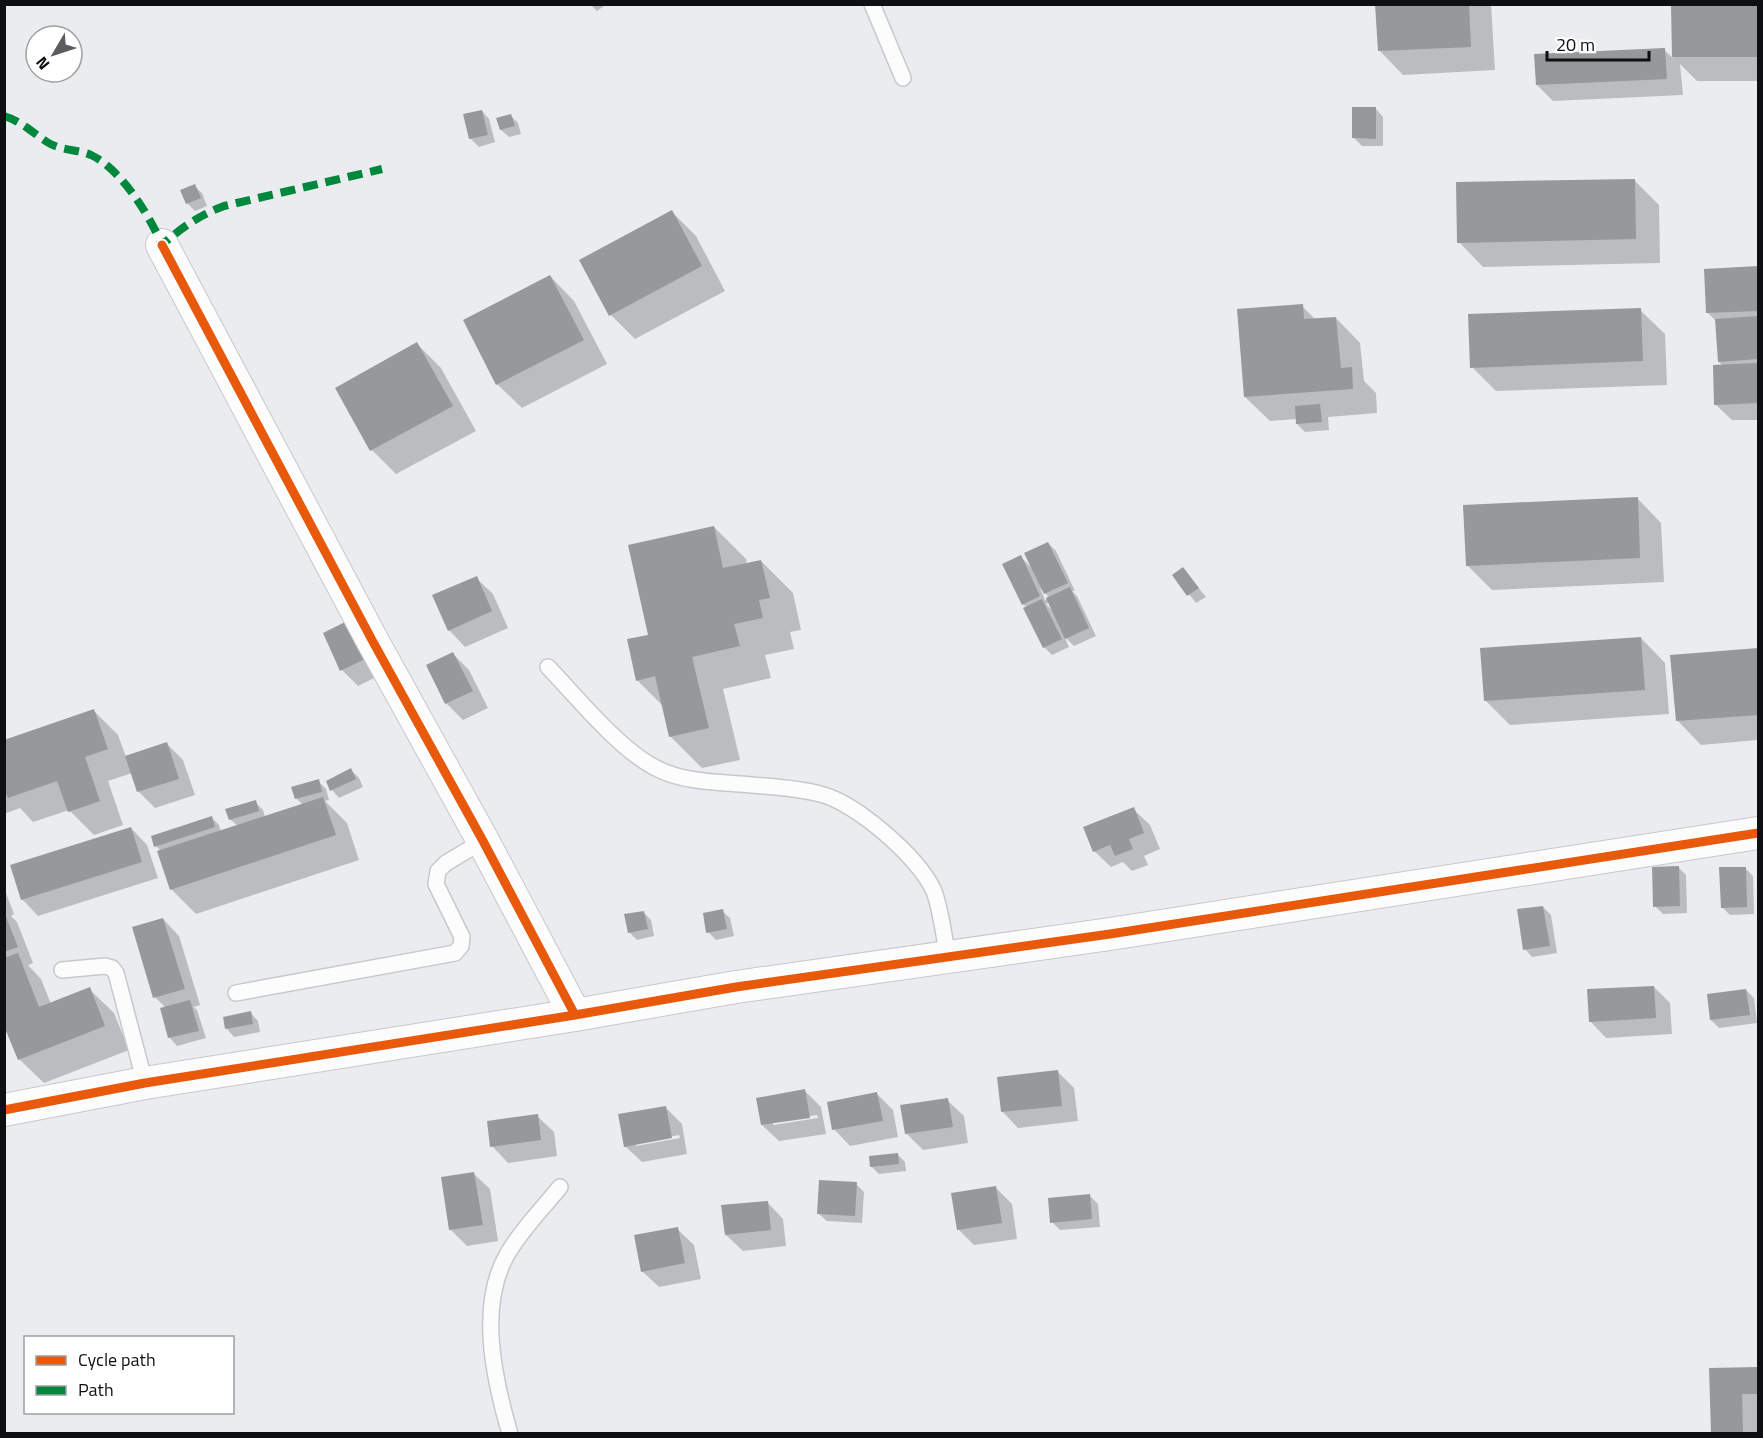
<svg xmlns="http://www.w3.org/2000/svg" width="1763" height="1438" viewBox="0 0 1763 1438" font-family="'Titillium Web',sans-serif">
<style>
.shadow{fill:#0003;fill-rule:evenodd}
.building{fill:#97989a}
.lines{fill:none;stroke-linecap:round;stroke-linejoin:round}
.lane-casing{stroke:#c6c8ca;stroke-width:18}
.street-casing{stroke:#c6c8ca;stroke-width:34}
.lane{stroke:#fcfcfd;stroke-width:15}
.street{stroke:#fcfcfd;stroke-width:32}
.quiet{stroke:#00873e;stroke-width:8;stroke-dasharray:15 8;stroke-linecap:butt}
.cycleway-casing{stroke:#fff;stroke-width:13}
.cycleway{stroke:#e8590c;stroke-width:9}
</style>
<rect width="100%" height="100%" fill="#eaecef"/>
<path class="shadow" d="M590,4H607L597,11Z
M1377,4H1491L1495,70L1403,75L1379,50Z
M1673,4H1758V81H1697L1680,64L1683,95L1553,101L1537,85L1664,50L1673,58Z
M1376,109L1383,117V146H1362L1354,138Z
M482,111L489,119L495,142L479,147L471,139L465,115Z
M510,115L518,123L521,134L509,137L501,130Z
M1634,180L1659,205L1660,263L1483,267L1459,242Z
M194,186L202,193L207,206L195,211L187,203Z
M672,212L696,236L725,291L635,339L611,315L581,261Z
M1758,268V420H1732L1715,404L1723,366L1719,362L1716,321L1707,312L1705,270Z
M550,276L574,301L607,364L522,408L497,384Z
M1302,306L1316,320L1336,318L1360,343L1364,381L1376,393L1377,413L1328,417L1329,430L1305,432L1297,424V419L1270,421L1245,397Z
M1640,310L1665,334L1667,385L1496,391L1472,367Z
M417,344L441,368L476,431L396,474L372,450Z
M1637,498L1661,523L1664,582L1492,590L1468,566Z
M714,527L746,559L747,564L761,561L793,593L801,630L790,632L794,649L765,655L771,678L723,689L740,760L702,768L670,736L663,706L637,680L650,636Z
M1048,543L1056,551L1075,591H1072L1077,596L1096,636L1074,646L1064,636L1069,647L1052,655L1044,647L1027,608L1023,604L1021,557L1033,569ZM1040,588L1050,598L1045,600ZM1049,603L1054,612L1046,604Z
M1183,569L1206,597L1196,603L1174,575Z
M476,578L493,594L508,628L465,647L449,630Z
M351,621L384,673L358,686L342,670Z
M1641,638L1665,663L1669,714L1510,725L1485,700Z
M1758,650V740L1701,745L1677,720L1671,656Z
M453,654L469,670L488,708L463,720L446,703L428,666Z
M94,711L118,735L126,757L167,744L183,760L195,795L155,808L139,792L132,773L108,781L123,825L94,835L69,810L33,822L20,808L4,814V742Z
M351,770L359,778L363,787L339,798L332,790Z
M318,781L326,789L329,800L325,801L347,823L359,860L196,914L172,890L159,852L161,851L156,846L211,817L219,825L221,832L238,826L230,819L255,802L263,810L265,817L303,805L296,798Z
M1133,809L1150,825L1160,849L1144,856L1148,865L1132,871L1123,862L1111,867L1094,851Z
M131,828L147,845L158,878L38,916L22,899Z
M1678,867L1686,875L1687,913L1663,914L1655,906Z
M1745,868L1753,876L1754,914L1730,915L1722,907Z
M4,888L14,914L11,916L17,922L33,963L28,965L41,979L51,1004L89,989L114,1013L129,1050L44,1083L19,1059L4,1022Z
M1543,907L1551,915L1557,953L1532,957L1525,949Z
M722,911L730,918L734,936L716,940L708,932Z
M643,912L651,920L654,936L637,940L629,932Z
M163,919L179,936L200,1005L194,1007L197,1010L206,1038L177,1046L170,1038L162,1009L166,1008L155,997Z
M1654,987L1670,1003L1672,1034L1606,1038L1590,1021Z
M1746,990L1754,998L1757,1023L1719,1028L1711,1020Z
M251,1013L258,1021L260,1032L234,1037L227,1029L225,1018Z
M1058,1072L1074,1088L1078,1121L1018,1128L1002,1111Z
M805,1091L821,1107L826,1134L779,1141L762,1125ZM817,1115L818,1118L773,1125V1122Z
M877,1094L893,1110L898,1137L850,1146L834,1129Z
M947,1100L964,1116L968,1143L923,1150L906,1133Z
M666,1108L682,1124L687,1154L642,1162L625,1146ZM679,1135L680,1138L636,1146V1143Z
M537,1116L554,1132L557,1156L508,1163L492,1146Z
M897,1154L905,1162L906,1171L879,1174L871,1166Z
M473,1173L490,1189L498,1241L467,1246L450,1229Z
M856,1184L864,1192L862,1223L827,1221L819,1214Z
M996,1188L1012,1204L1017,1239L974,1245L958,1229Z
M1090,1196L1098,1204L1100,1227L1060,1230L1052,1222Z
M767,1202L783,1219L786,1246L743,1251L726,1235Z
M677,1229L694,1245L701,1279L659,1287L642,1271Z
M1758,1369V1434H1712L1710,1370Z"/>
<path class="building" d="M1375,4H1469L1471,47L1378,51Z
M1671,5H1758V57H1672Z
M1665,48L1667,79L1536,85L1534,54Z
M1352,107H1376V139L1352,138Z
M482,110L488,135L469,139L463,114Z
M511,114L515,126L500,130L496,118Z
M1635,179L1636,239L1457,243L1456,182Z
M195,184L201,198L186,204L180,190Z
M672,210L702,266L609,316L579,260Z
M1758,266V311L1706,313L1704,269Z
M550,275L584,340L496,385L463,320Z
M1303,304L1304,319L1336,317L1341,368L1352,367L1353,389L1244,397L1237,309Z
M1641,308L1643,361L1470,368L1468,314Z
M1758,316V359L1718,362L1715,319Z
M417,342L453,406L370,451L335,388Z
M1758,363V403L1714,405L1713,365Z
M1320,404L1322,422L1296,424L1295,406Z
M1638,497L1640,558L1466,566L1463,505Z
M714,526L723,568L761,560L770,598L759,600L763,618L734,624L740,646L692,657L709,728L669,737L655,676L636,681L627,639L648,635L628,545Z
M1048,542L1068,583L1044,594L1024,553Z
M1021,555L1040,596L1022,605L1002,564Z
M1183,567L1199,588L1187,596L1172,575Z
M477,576L492,611L448,631L432,595Z
M1070,587L1089,628L1065,639L1046,598Z
M1042,599L1062,639L1043,648L1023,608Z
M351,619L369,657L340,671L323,633Z
M1641,637L1645,690L1484,701L1480,648Z
M1758,648V715L1676,721L1670,655Z
M453,652L473,691L445,704L426,665Z
M94,709L108,749L85,757L100,801L68,812L57,781L8,798L4,789V740Z
M167,742L179,779L137,792L125,756Z
M351,768L356,779L330,791L326,781Z
M319,779L322,792L295,799L291,787Z
M323,797L336,835L170,890L157,851Z
M256,800L259,811L229,820L225,809Z
M1134,807L1144,833L1129,839L1133,849L1115,856L1110,845L1093,852L1083,827Z
M212,816L215,827L154,847L151,836Z
M131,827L142,862L21,900L10,865Z
M1679,866L1680,906L1653,907L1652,867Z
M1719,867H1746L1747,907L1721,908Z
M1543,906L1550,946L1523,950L1517,909Z
M723,909L727,929L706,933L703,913Z
M644,911L648,929L628,933L624,914Z
M4,912L18,947L4,952Z
M163,918L185,989L153,998L132,927Z
M18,953L39,1007L90,987L105,1026L18,1060L4,1026V958Z
M1654,986L1656,1018L1589,1022L1587,989Z
M1746,989L1750,1015L1710,1020L1707,994Z
M190,1000L199,1031L168,1038L160,1008Z
M251,1011L253,1024L225,1029L223,1017Z
M1058,1070L1062,1106L1001,1112L997,1077Z
M805,1089L810,1118L761,1125L756,1098Z
M877,1092L883,1121L832,1130L827,1102Z
M948,1098L953,1127L905,1134L900,1105Z
M666,1106L672,1138L624,1147L618,1114Z
M538,1114L541,1140L490,1147L487,1121Z
M898,1153L899,1164L870,1167L869,1156Z
M474,1172L483,1225L449,1230L441,1177Z
M819,1180L857,1182L855,1216L817,1214Z
M996,1186L1002,1223L957,1230L951,1193Z
M1090,1194L1092,1219L1050,1223L1048,1198Z
M768,1201L771,1230L725,1235L721,1205Z
M678,1227L685,1263L641,1272L634,1235Z
M1758,1367V1394H1742L1743,1434H1711L1709,1368Z"/>
<g class="lines">
<g class="lane-casing">
<path id="lane" d="M872,4L903,78
M548,667C577,697 618,748 654,767C683,783 720,782 752,785C774,787 798,788 820,794C855,802 917,856 933,889C940,904 944,938 948,956
M62,970L105,966L112,968L116,973L145,1083
M236,993L455,953L461,946L462,937L436,884L438,871L446,863L483,841
M510,1434C494,1379 477,1305 508,1253C522,1229 543,1208 560,1187"/>
</g>
<g class="street-casing">
<path id="street" d="M162,245L372,640L483,841L575,1015L736,987L1110,934L1758,833
M4,1110L145,1083L575,1015"/>
</g>
<use href="#lane" class="lane"/>
<use href="#street" class="street"/>
<path class="quiet" d="M4,116C21,121 33,133 47,142C61,151 77,149 91,155C121,169 150,216 162,245C182,227 200,215 224,206L382,169"/>
<g class="cycleway-casing">
<path id="cycleway" d="M162,245L372,640L483,841L575,1015L736,987L1110,934L1758,833
M4,1110L145,1083L575,1015"/>
</g>
<use href="#cycleway" class="cycleway"/>
</g>
<rect width="1763" height="1438" fill="none" stroke="#0e0f11" stroke-width="12"/>
<rect x="24" y="1336" width="210" height="78" fill="#ffffff" stroke="#9f9fa0" stroke-width="1.5"/>
<rect x="36" y="1356" width="30" height="9" fill="#e8590c" stroke="#9f9fa0" stroke-width="1.5"/>
<text x="78" y="1366" font-size="18" fill="#0e0f11">Cycle path</text>
<rect x="36" y="1386" width="30" height="9" fill="#00873e" stroke="#9f9fa0" stroke-width="1.5"/>
<text x="78" y="1396" font-size="18" fill="#0e0f11">Path</text>
<g transform="translate(54 54) rotate(231)"><circle r="28" fill="#ffffff" stroke="#9f9fa0" stroke-width="1.5"/>
<path d="M0-4.5L10 22L0 15L-10 22Z" fill="#5b5c5f"/>
<text y="-9" font-size="16" font-weight="bold" text-anchor="middle" fill="#0e0f11">N</text>
</g>
<path d="M1547 51v9h102v-9" fill="none" stroke="#0e0f11" stroke-width="3"/>
<text x="1556" y="51" font-size="18" fill="#0e0f11" stroke="#ffffff" stroke-width="4.5" paint-order="stroke">20 m</text>
</svg>
